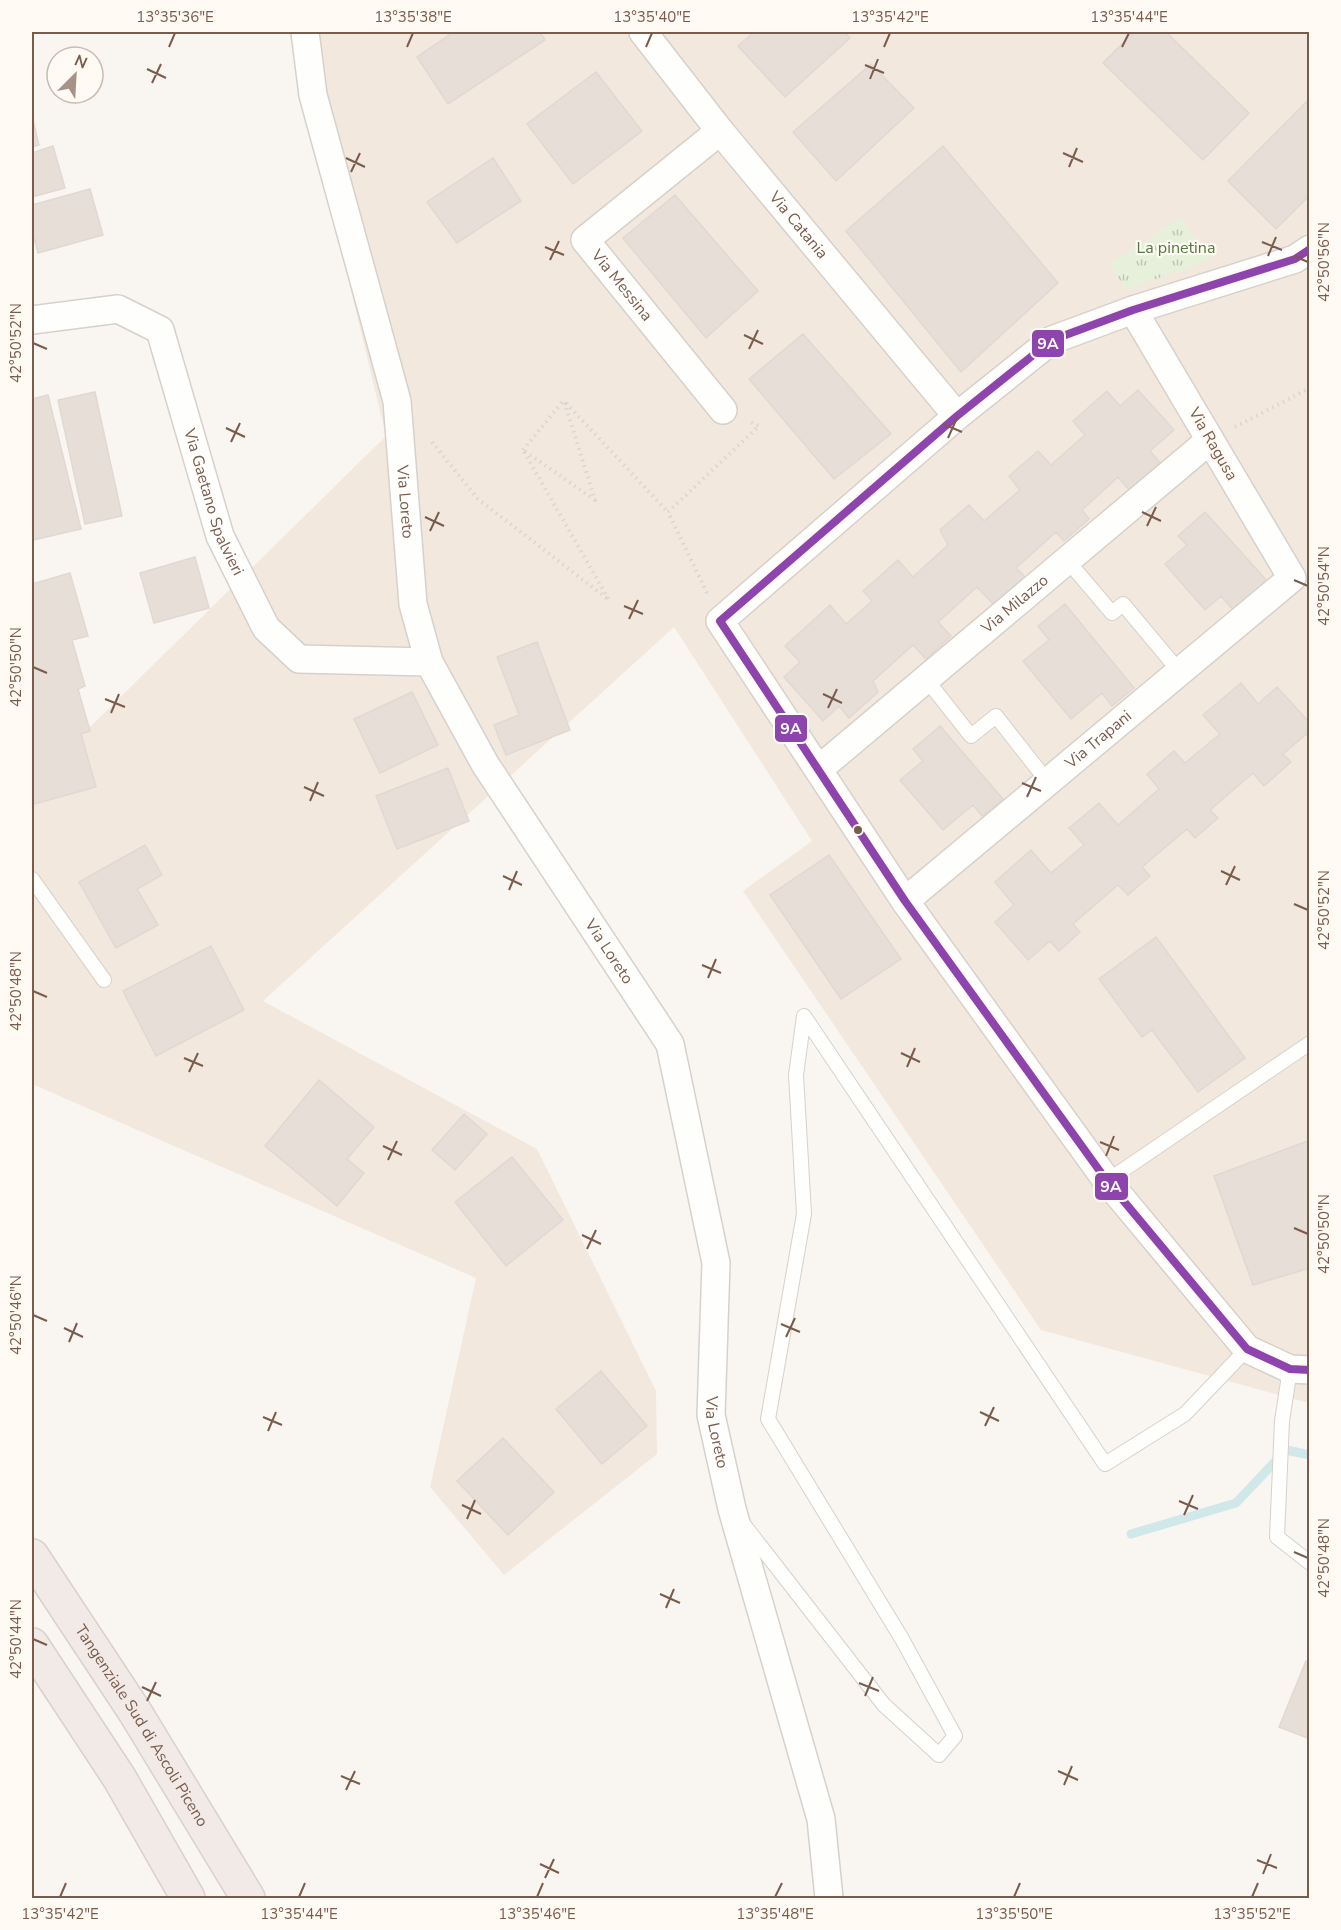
<svg xmlns="http://www.w3.org/2000/svg" width="1341" height="1930" viewBox="0 0 1341 1930" font-family="'Nunito Sans',sans-serif">
<style>
.residential{fill:#f2e8de}
.grass{fill:url(#grass-tufts)}
.lines{fill:none;stroke-linecap:round;stroke-linejoin:round}
.stream{stroke:#d0e8ea;stroke-width:9}
.building{fill:#e6ded7;stroke:#e2d8d2;stroke-width:1.5}
.lane-casing{stroke:#d7d1cb;stroke-width:16}
.street-casing{stroke:#d7d1cb;stroke-width:30}
.highway-casing{stroke:#dad1cc;stroke-width:36}
.path{stroke:#dcd5d0;stroke-width:4;stroke-dasharray:1.5 4.5;stroke-linecap:butt}
.lane{stroke:#fefefd;stroke-width:14}
.street{stroke:#fefefd;stroke-width:27}
.highway{stroke:#f2eae7;stroke-width:33}
.bus-1-casing{stroke:#fffaf3;stroke-width:12}
.bus-1{stroke:#8e44ad;stroke-width:8}
.ticks{fill:none;stroke:#7a5c4d;stroke-width:2}
.bus-dot{fill:#7a5c4d;stroke:#fffaf3;stroke-width:2}
.labels{text-anchor:middle;dominant-baseline:central;stroke-width:4.5;stroke-linejoin:round;paint-order:stroke}
.street-label{font-size:16px;fill:#7a5c4d;stroke:#fffaf3}
.park-label{font-size:16px;fill:#537a41;stroke:#fffaf3}
.line-badge{stroke:#fffaf3;stroke-width:2}
.badge-label{font-size:16px;text-anchor:middle;font-weight:bold;fill:#fff}
.neatline{fill:none;stroke:#7a5c4d;stroke-width:2}
.ticks-label{font-size:15px;text-anchor:middle;fill:#7a5c4d}
</style>
<defs>
<pattern id="grass-tufts" width="24" height="20" patternUnits="userSpaceOnUse" patternTransform="scale(1.5)"><rect width="24" height="20" fill="#e7f0db"/><path d="M3 7l-1-3M5 7V3M7 7l1-3M15 17l-1-3M17 17v-4M19 17l1-3" fill="none" stroke="#c0c6b4"/></pattern>
</defs>
<rect width="100%" height="100%" fill="#f9f5f0"/>
<path class="residential" d="M289,32H1309V1403L1041,1330L743,891L812,841L674,627L263,1001L537,1149L656,1391L657,1454L504,1575L430,1487L476,1278L32,1084V784L386,436Z"/>
<path class="grass" d="M1181,217L1211,259L1126,290L1110,264Z"/>
<g class="lines">
<path class="stream" d="M1131,1534L1236,1503L1286,1450L1310,1455"/>
</g>
<path class="building" d="M447,32H540L545,40L448,104L417,57L449,35Z
M754,32H844L850,38L785,97L738,46Z
M1134,32H1166L1249,113L1203,160L1103,63Z
M871,64L914,108L836,181L793,132Z
M596,72L642,131L573,184L527,124Z
M1310,98V195L1276,229L1228,181Z
M32,116L39,145L32,147Z
M53,146L65,188L32,197V153Z
M943,146L1058,283L961,372L846,231Z
M493,158L521,201L457,243L427,202Z
M90,189L103,235L38,253L32,230V205Z
M675,195L758,291L706,338L623,238Z
M803,334L891,434L834,479L749,379Z
M1138,390L1174,430L1150,451L1161,464L1130,491L1118,477L1082,510L1089,519L1064,541L1056,532L1016,568L1025,577L994,605L977,587L938,622L951,636L926,659L913,645L873,681L878,692L849,718L839,706L823,721L784,677L800,662L785,646L830,605L846,624L872,601L863,591L898,560L913,577L948,545L940,530L969,505L984,521L1020,490L1009,476L1038,451L1051,465L1085,435L1073,421L1107,391L1120,406Z
M95,392L122,516L85,524L58,400Z
M48,395L81,529L33,540L32,534V399Z
M1205,512L1268,582L1234,611L1221,596L1205,610L1165,564L1187,545L1178,536Z
M195,557L209,608L154,623L140,573Z
M70,573L88,636L72,640L85,686L78,689L90,731L81,734L96,787L34,804L32,795V584Z
M1065,604L1134,688L1112,706L1102,693L1071,719L1023,661L1049,640L1038,626Z
M537,642L570,730L506,755L494,725L519,715L497,657Z
M1241,683L1258,704L1277,687L1310,723V731L1283,754L1291,762L1264,786L1253,773L1210,810L1218,818L1195,838L1187,829L1142,867L1150,876L1128,895L1118,885L1073,924L1080,932L1059,951L1050,941L1028,960L995,922L1014,905L995,882L1031,850L1051,873L1084,845L1069,828L1099,803L1118,825L1159,789L1147,774L1174,751L1185,763L1220,734L1203,715Z
M412,692L438,745L380,773L354,719Z
M940,726L1003,799L982,816L973,805L943,830L900,780L923,761L913,749Z
M448,768L469,821L397,849L376,796Z
M145,845L162,875L137,889L158,925L116,948L79,882Z
M829,855L901,959L841,999L770,895Z
M1156,937L1245,1058L1198,1092L1152,1030L1142,1037L1099,979Z
M211,946L244,1010L156,1056L123,991Z
M319,1080L374,1127L347,1159L364,1173L337,1206L265,1146Z
M464,1114L487,1134L455,1170L432,1150Z
M1310,1140V1268L1253,1285L1214,1176Z
M512,1157L563,1220L506,1266L455,1202Z
M601,1371L647,1426L602,1464L556,1409Z
M503,1438L554,1492L508,1535L457,1481Z
M1306,1661L1310,1662V1739L1279,1727Z"/>
<g class="lines">
<g class="lane-casing">
<path id="lane" d="M1067,560L1112,613L1123,604L1179,671
M926,679L971,736L996,716L1047,781
M32,879L104,980
M1107,1181L1310,1043
M1290,1369L1282,1421L1277,1537L1310,1563
M744,1525L884,1705L939,1755L955,1736L902,1639L768,1419L804,1214L796,1075L804,1016L1105,1464L1185,1414L1247,1349"/>
</g>
<g class="street-casing">
<g id="street">
<path id="s1" d="M305,32L313,95L397,401L413,604L429,662L485,764L670,1044L716,1263L711,1415L732,1509L821,1819L829,1898"/>
<path id="s2" d="M643,32L720,131L957,416"/>
<path id="s3" d="M720,131L585,240L723,410"/>
<path d="M1310,249L1295,259L1133,310L1052,340L957,416L720,621L905,901L1107,1181L1247,1349L1290,1369L1310,1370"/>
<path id="s4" d="M32,320L118,309L160,330L220,536L266,628L299,659L429,662"/>
<path id="s5" d="M819,769L1210,440"/>
<path id="s6" d="M905,901L1292,578L1133,310"/>
</g>
</g>
<g class="highway-casing">
<g id="highway">
<path id="s7" d="M32,1556L135,1712L248,1898"/>
<path d="M32,1645L120,1779L188,1898"/>
</g>
</g>
<path class="path" d="M1235,427L1310,388
M432,442L478,499L609,600L523,450L595,500L564,401L668,512
M523,450L563,401
M707,593L668,512L759,426L748,421"/>
<use href="#lane" class="lane"/>
<use href="#street" class="street"/>
<use href="#highway" class="highway"/>
<g class="bus-1-casing">
<path id="bus-1" d="M1310,249L1295,259L1133,310L1052,340L957,416L720,621L905,901L1107,1181L1247,1349L1290,1369L1310,1370"/>
</g>
<use href="#bus-1" class="bus-1"/>
</g>
<path class="ticks" d="M169,47L175,33M407,47L413,33M646,47L652,33M884,47L890,33M1122,47L1129,33M865,65L884,73M147,69L166,78M870,79L878,59M152,83L161,64M1063,153L1083,162M346,158L365,167M1069,167L1077,148M351,172L360,153M1262,242L1282,250M545,247L564,255M1268,256L1276,237M1294,256L1308,262M550,260L559,241M744,335L763,344M33,343L47,349M749,349L758,330M943,424L962,432M226,428L245,437M948,438L957,418M231,442L240,423M1142,512L1161,521M425,517L444,526M1147,526L1156,507M430,531L439,512M1294,580L1308,586M624,606L643,614M629,619L638,600M33,667L47,673M823,694L842,703M105,699L125,707M828,708L837,689M111,713L119,694M1022,783L1041,791M304,787L324,796M1027,797L1036,777M310,801L318,782M1221,871L1240,880M503,876L522,885M1226,885L1235,866M509,890L517,871M1294,904L1308,910M702,965L721,973M708,978L716,959M33,991L47,997M901,1053L920,1062M184,1058L203,1066M907,1067L915,1048M189,1072L198,1053M1100,1142L1119,1150M383,1146L402,1155M1106,1156L1114,1136M388,1160L397,1141M1294,1228L1308,1234M582,1235L601,1244M587,1249L596,1230M33,1315L47,1321M781,1324L800,1332M64,1328L83,1337M786,1337L795,1318M69,1342L77,1323M980,1412L999,1421M263,1417L282,1425M985,1426L994,1407M268,1431L276,1412M1179,1501L1198,1509M462,1505L481,1514M1184,1515L1193,1495M467,1519L475,1500M1294,1552L1308,1558M660,1594L680,1603M666,1608L674,1589M33,1639L47,1645M859,1683L879,1691M142,1687L161,1696M865,1696L873,1677M147,1701L156,1682M1058,1771L1078,1780M341,1776L360,1784M1064,1785L1072,1766M346,1790L355,1771M1257,1860L1277,1868M540,1864L559,1873M1263,1874L1271,1854M545,1878L554,1859M60,1897L66,1883M299,1897L305,1883M537,1897L543,1883M775,1897L782,1883M1014,1897L1020,1883M1252,1897L1258,1883"/>
<circle class="bus-dot" cx="858" cy="830" r="5"/>
<g class="labels">
<g class="street-label">
<text stroke="none"><textPath href="#s2" startOffset="248">Via Catania</textPath></text>
<text stroke="none"><textPath href="#s3" startOffset="232">Via Messina</textPath></text>
<text transform="translate(1213 444) rotate(60)">Via Ragusa</text>
<text stroke="none"><textPath href="#s4" startOffset="314">Via Gaetano Spalvieri</textPath></text>
<text stroke="none"><textPath href="#s1" startOffset="482">Via Loreto</textPath></text>
<text stroke="none"><textPath href="#s5" startOffset="256">Via Milazzo</textPath></text>
<text stroke="none"><textPath href="#s6" startOffset="252">Via Trapani</textPath></text>
<text stroke="none"><textPath href="#s1" startOffset="986">Via Loreto</textPath></text>
<text stroke="none"><textPath href="#s1" startOffset="1490">Via Loreto</textPath></text>
<text stroke="none"><textPath href="#s7" startOffset="202">Tangenziale Sud di Ascoli Piceno</textPath></text>
</g>
<g class="park-label">
<text x="1176" y="248">La pinetina</text>
</g>
</g>
<g class="line-badge">
<rect x="1031" y="329" width="34" height="29" rx="6" fill="#8e44ad"/>
<rect x="774" y="714" width="34" height="29" rx="6" fill="#8e44ad"/>
<rect x="1094" y="1172" width="35" height="29" rx="6" fill="#8e44ad"/>
</g>
<g class="badge-label">
<text x="1048" y="349">9A</text>
<text x="791" y="734">9A</text>
<text x="1111" y="1192">9A</text>
</g>
<rect width="1341" height="1930" fill="none" stroke="#fffaf3" stroke-width="66"/>
<g transform="translate(75 75) rotate(24)"><circle r="28" fill="#fffaf3" stroke="#cabbb1" stroke-width="1.5"/>
<path d="M0-4.5L10 22L0 15L-10 22Z" fill="#a69286"/>
<text y="-9" font-size="16" font-weight="bold" text-anchor="middle" fill="#7a5c4d">N</text>
</g>
<rect x="33" y="33" width="1275" height="1864" class="neatline"/>
<g class="ticks-label">
<text x="175" y="22">13°35'36"E</text>
<text x="413" y="22">13°35'38"E</text>
<text x="652" y="22">13°35'40"E</text>
<text x="890" y="22">13°35'42"E</text>
<text x="1129" y="22">13°35'44"E</text>
<text transform="translate(1324 262) rotate(-90)" y="5">42°50'56"N</text>
<text transform="translate(16 343) rotate(-90)" y="5">42°50'52"N</text>
<text transform="translate(1324 586) rotate(-90)" y="5">42°50'54"N</text>
<text transform="translate(16 667) rotate(-90)" y="5">42°50'50"N</text>
<text transform="translate(1324 910) rotate(-90)" y="5">42°50'52"N</text>
<text transform="translate(16 991) rotate(-90)" y="5">42°50'48"N</text>
<text transform="translate(1324 1234) rotate(-90)" y="5">42°50'50"N</text>
<text transform="translate(16 1315) rotate(-90)" y="5">42°50'46"N</text>
<text transform="translate(1324 1558) rotate(-90)" y="5">42°50'48"N</text>
<text transform="translate(16 1639) rotate(-90)" y="5">42°50'44"N</text>
<text x="60" y="1919">13°35'42"E</text>
<text x="299" y="1919">13°35'44"E</text>
<text x="537" y="1919">13°35'46"E</text>
<text x="775" y="1919">13°35'48"E</text>
<text x="1014" y="1919">13°35'50"E</text>
<text x="1252" y="1919">13°35'52"E</text>
</g>
</svg>
